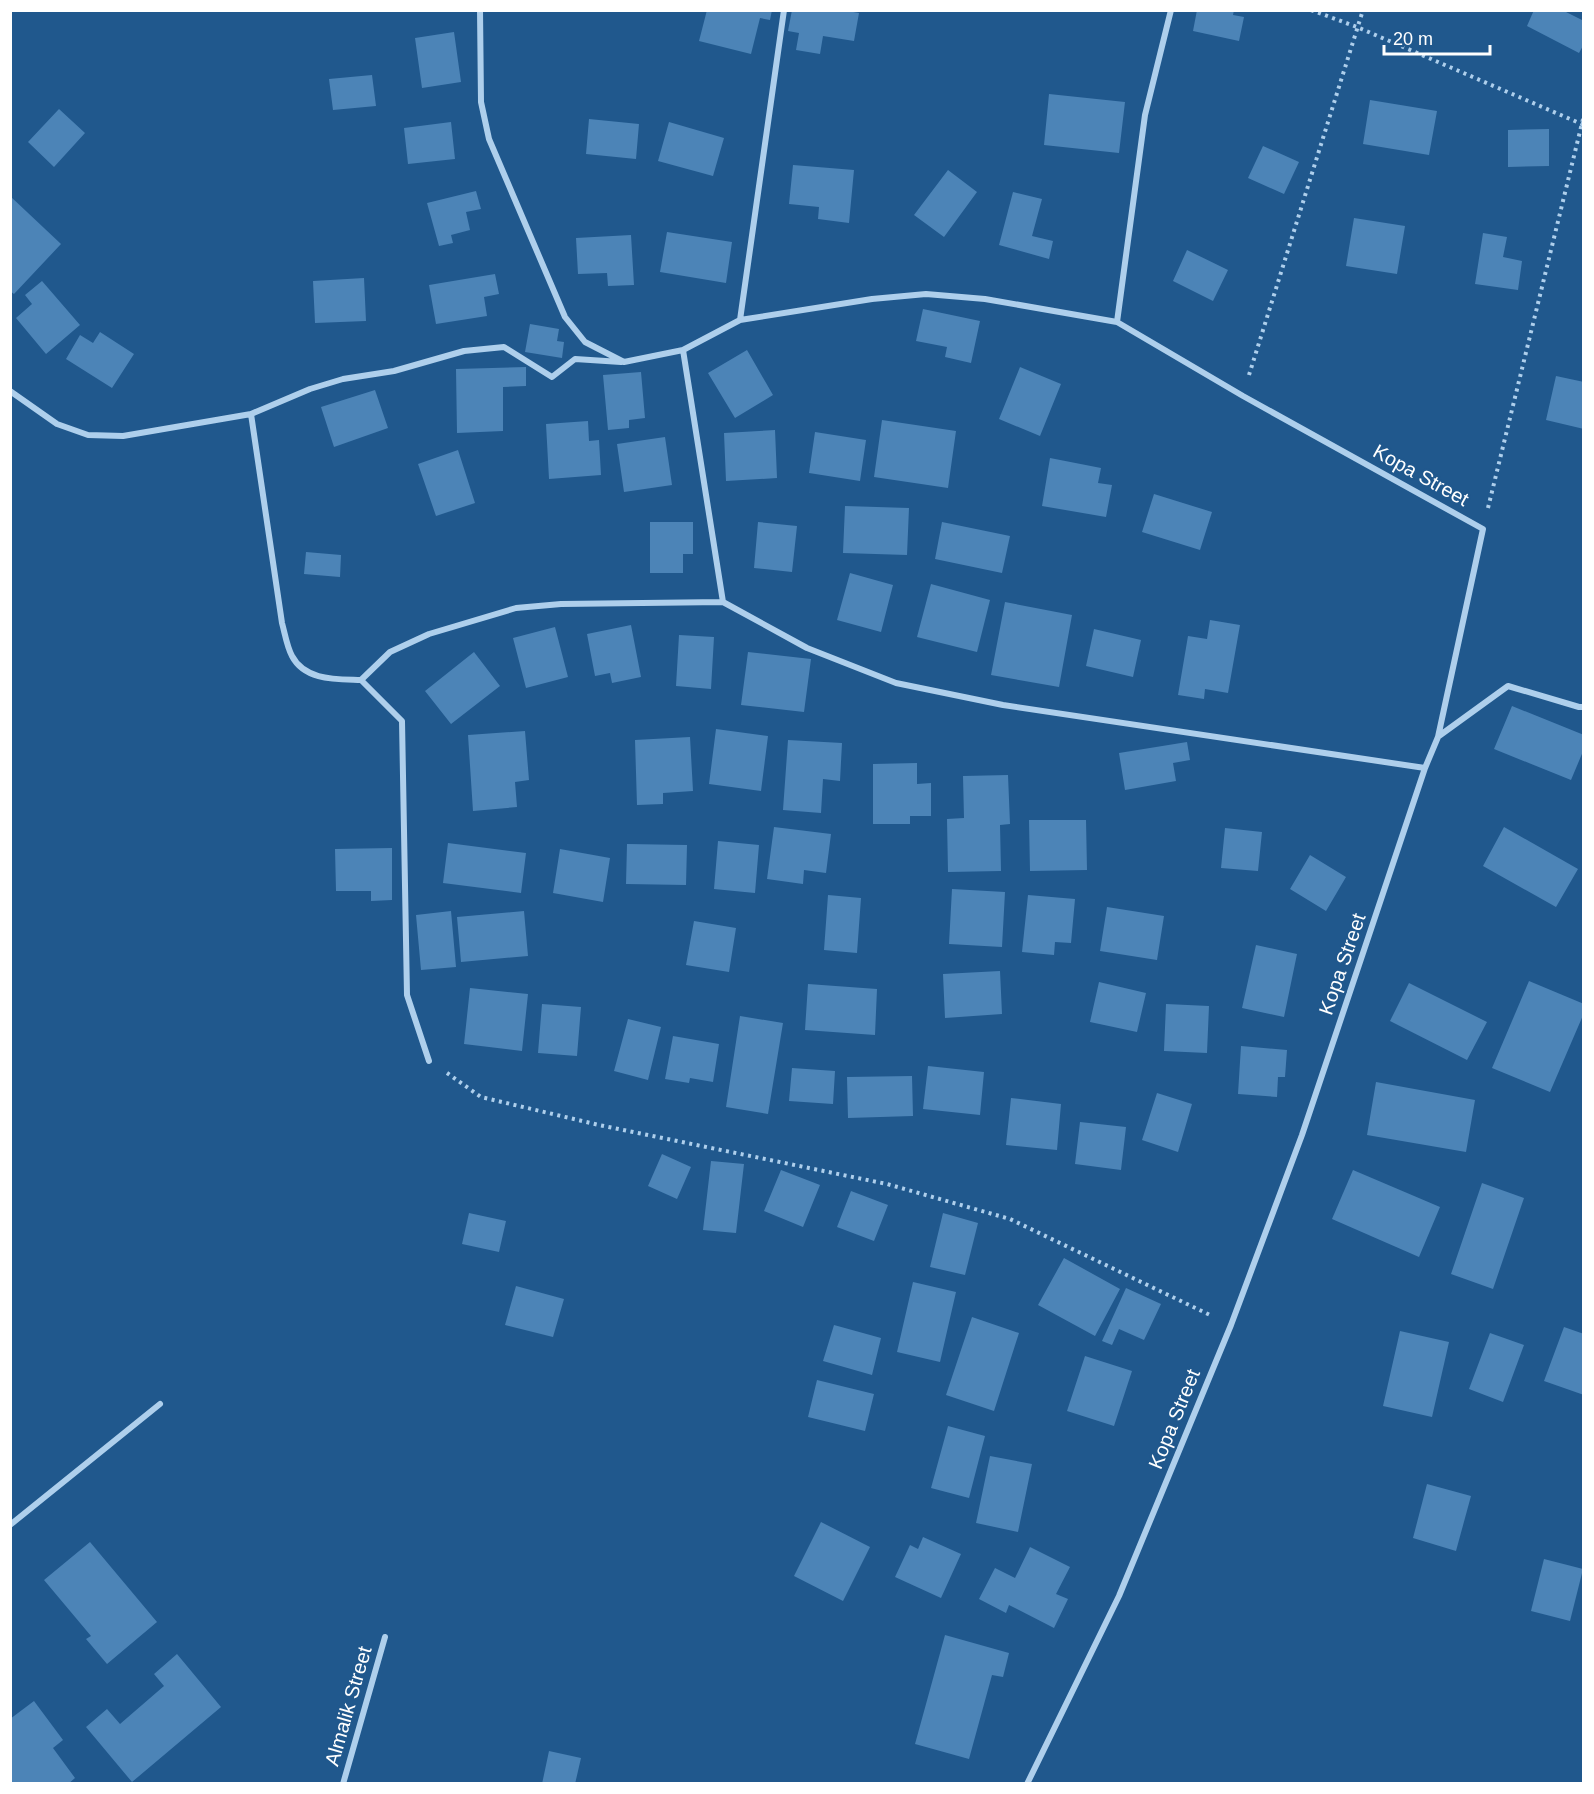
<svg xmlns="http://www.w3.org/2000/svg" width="1594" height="1794" viewBox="0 0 1594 1794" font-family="Arial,sans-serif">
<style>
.building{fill:#4c84b7}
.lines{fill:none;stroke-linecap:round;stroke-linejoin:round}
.path{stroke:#aecfec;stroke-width:4;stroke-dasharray:3 4.5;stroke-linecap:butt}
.minor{stroke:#aecfec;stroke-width:6}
.labels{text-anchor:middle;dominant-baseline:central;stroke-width:4.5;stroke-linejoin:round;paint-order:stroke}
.street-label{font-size:20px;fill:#fff;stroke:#20588d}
</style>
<rect width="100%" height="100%" fill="#20588d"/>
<path class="building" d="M707,10H772L770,20L760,18L751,54L699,41Z
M792,10H842L859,13L854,41L823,36L820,54L796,50L799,33L788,31Z
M1197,10H1234L1233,15L1244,17L1239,41L1193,31Z
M1534,10H1562L1584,21V44L1579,53L1527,26Z
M454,32L461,82L422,88L415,38Z
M372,75L376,106L333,110L329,79Z
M1049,94L1125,102L1119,153L1044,145Z
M1370,100L1437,111L1429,155L1363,144Z
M59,109L85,133L54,167L28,142Z
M589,119L639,124L636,159L586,154Z
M451,122L455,159L408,164L404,128Z
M669,122L724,138L713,176L658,161Z
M1549,129V166L1508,167V130Z
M1263,146L1299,162L1284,194L1248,178Z
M793,165L854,170L849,223L818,219L819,207L789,204Z
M948,170L977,192L944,237L914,215Z
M476,191L481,209L466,212L470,230L451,235L453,243L439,246L427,203Z
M1013,192L1042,199L1032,236L1053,241L1049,259L999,245Z
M10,196L61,244L14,294L10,291Z
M1354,218L1405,226L1397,274L1346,266Z
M667,232L732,242L726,283L660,272Z
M1483,233L1507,237L1503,257L1522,261L1518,290L1475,284Z
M631,235L634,285L608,286L607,273L578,274L576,238Z
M1187,250L1228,270L1213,301L1173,281Z
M495,274L499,294L484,297L487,316L436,324L429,285Z
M364,278L366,321L315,323L313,281Z
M42,281L80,325L46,354L16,318L32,304L25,295Z
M923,309L980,321L971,363L945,357L947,347L916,341Z
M530,324L559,329L557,341L564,342L562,358L525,352Z
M100,332L134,354L112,388L66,359L80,335L93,343Z
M747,350L773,395L735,418L708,373Z
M526,367V386L503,387V431L457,433L456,369Z
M1020,367L1061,384L1040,436L999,419Z
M641,372L645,418L629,420V428L608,430L603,375Z
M1556,376L1584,382V429L1546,420Z
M375,390L388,428L334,447L321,407Z
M882,420L956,431L948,488L874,477Z
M588,421L589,441L599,440L601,475L549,479L546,424Z
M775,430L777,478L726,481L724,433Z
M815,432L866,440L860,481L809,473Z
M665,437L672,485L624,492L617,444Z
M458,450L475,503L436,516L418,464Z
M1050,458L1101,468L1098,483L1112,485L1106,517L1042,506Z
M1154,494L1212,512L1200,550L1142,532Z
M845,506L909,508L907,555L843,553Z
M650,522H693V554H683V573H650Z
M758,522L797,526L792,572L754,568Z
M942,522L1010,536L1002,573L935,559Z
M306,552L341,555L340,577L304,574Z
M850,573L893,585L881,632L837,620Z
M931,584L990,600L977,652L917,637Z
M1005,602L1072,615L1059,687L991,675Z
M1210,620L1240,625L1228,693L1205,689L1204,699L1178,695L1188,636L1207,639Z
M631,625L641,677L612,683L610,673L595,676L587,634Z
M555,627L568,677L526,688L513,638Z
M1094,629L1141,640L1133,677L1086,666Z
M679,635L714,637L711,689L676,686Z
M474,652L500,686L451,724L425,691Z
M748,652L811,659L804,712L741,705Z
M1512,706L1584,735V749L1571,780L1494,749Z
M716,729L768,736L761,791L709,784Z
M525,731L529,780L515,782L517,807L473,811L468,735Z
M690,737L693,791L663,793V804L637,805L635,740Z
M788,740L842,743L840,781L823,779L821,813L783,810Z
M1187,742L1190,760L1173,763L1176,781L1125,790L1119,753Z
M917,763V784L931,783V816H910V824H873V764Z
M1008,775L1010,824L1000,825L1001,871L948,872L947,819L964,818L963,776Z
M1029,820H1086L1087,870L1030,871Z
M774,827L831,834L826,873L804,870L803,884L767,879Z
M1504,827L1578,869L1556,907L1483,866Z
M1225,828L1262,832L1258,871L1221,868Z
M718,841L759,845L755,893L714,889Z
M448,843L526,853L521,893L443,883Z
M627,844L687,845L686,885L626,884Z
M392,848V900L371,901V891H336L335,849Z
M560,849L610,858L603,902L553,893Z
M1310,855L1346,877L1326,911L1290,889Z
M952,889L1005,892L1002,947L949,944Z
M828,895L861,898L857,953L824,950Z
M1028,895L1075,899L1071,943L1055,942L1054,955L1022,952Z
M1107,907L1164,916L1157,960L1100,951Z
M451,911L456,967L421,970L416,915Z
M524,911L528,956L461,962L457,917Z
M694,921L736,928L729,972L686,965Z
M1256,945L1297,954L1284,1017L1242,1008Z
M1000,971L1002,1014L945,1018L943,974Z
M1529,981L1584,1004V1013L1550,1092L1492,1068Z
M1099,982L1146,993L1137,1032L1090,1022Z
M1409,983L1487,1022L1467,1060L1390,1021Z
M808,984L877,989L875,1035L805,1030Z
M470,988L528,994L522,1051L464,1044Z
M542,1004L581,1007L577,1056L538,1053Z
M1166,1004L1209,1006L1207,1053L1164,1051Z
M740,1016L783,1023L768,1114L726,1107Z
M628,1019L661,1027L648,1080L614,1071Z
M673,1036L719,1044L713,1082L690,1078L689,1083L665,1079Z
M1241,1046L1287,1050L1285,1077H1278L1277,1097L1238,1094Z
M928,1066L984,1072L980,1115L923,1109Z
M792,1068L835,1071L833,1104L789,1101Z
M912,1076L913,1116L848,1118L847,1077Z
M1376,1082L1475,1100L1466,1152L1367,1135Z
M1157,1093L1192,1104L1178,1152L1142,1140Z
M1011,1098L1061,1104L1057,1150L1006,1145Z
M1080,1122L1126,1127L1121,1170L1075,1164Z
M662,1154L691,1167L677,1199L648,1186Z
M711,1161L744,1164L736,1233L703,1230Z
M781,1170L820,1185L803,1227L764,1211Z
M1353,1170L1440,1207L1419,1257L1332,1219Z
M1482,1183L1524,1198L1493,1289L1451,1274Z
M851,1191L888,1205L874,1241L837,1227Z
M469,1213L506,1221L499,1252L462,1244Z
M943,1213L978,1223L965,1275L930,1267Z
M1064,1258L1120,1289L1095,1336L1038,1305Z
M913,1282L956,1292L940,1362L897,1352Z
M516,1286L564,1299L553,1337L505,1325Z
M1126,1288L1161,1304L1144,1340L1119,1329L1112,1345L1102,1341Z
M972,1317L1019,1333L994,1411L946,1395Z
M834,1325L881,1338L872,1375L823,1361Z
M1564,1327L1584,1334V1395L1544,1381Z
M1400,1331L1449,1342L1432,1417L1383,1406Z
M1490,1333L1524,1345L1503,1402L1469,1389Z
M1085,1356L1132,1371L1114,1426L1067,1411Z
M817,1380L874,1394L865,1431L808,1417Z
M948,1426L985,1436L969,1498L931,1488Z
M990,1456L1032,1464L1018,1532L976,1523Z
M1427,1484L1471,1496L1456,1551L1413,1538Z
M821,1522L870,1547L843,1601L794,1576Z
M923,1537L961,1554L941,1598L895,1577L910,1545L918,1549Z
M90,1542L157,1622L107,1664L86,1639L91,1636L44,1580Z
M1030,1547L1070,1567L1056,1594L1068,1599L1054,1628L1009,1605L1006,1613L979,1599L995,1568L1015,1578Z
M1544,1559L1583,1569L1570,1621L1531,1611Z
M945,1635L1009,1653L1003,1677L992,1675L969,1759L915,1744Z
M177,1654L221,1707L132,1782L86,1727L107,1709L120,1724L164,1686L154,1674Z
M34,1701L63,1740L53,1748L75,1778L68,1784H10V1719Z
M549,1751L581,1758L575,1784H542Z"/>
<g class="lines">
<path class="path" d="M1311,10L1357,27L1584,125
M1249,375L1363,10
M1488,508L1584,115
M447,1073L481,1097L599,1125L887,1184L1010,1219L1212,1316"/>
<path class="minor" d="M480,10L481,102L489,139L565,317L585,342L624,362L683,350L740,320L872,299L926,294L985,299L1117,322L1243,396L1483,529L1438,737L1425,768L1302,1135L1231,1325L1119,1596L1027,1784
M740,320L784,10
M1117,322L1145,115L1171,10
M683,350L723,602
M10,391L57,424L88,435L123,436L251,414L310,389L343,379L394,371L464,351L504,347L552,377L575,359L621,362
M251,414L282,623C285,634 287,647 292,656C305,681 337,679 361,680
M1439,736L1508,686L1579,707H1584
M429,1061L407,995L402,721L361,680L390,652L429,634L516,608L561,604L723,602L807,648L896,683L1003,705L1425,768
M10,1525L160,1404
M343,1784L385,1637"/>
</g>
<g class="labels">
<g class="street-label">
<text transform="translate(1421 475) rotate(29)">Kopa Street</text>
<text transform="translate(1342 964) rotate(-71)">Kopa Street</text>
<text transform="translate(1174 1419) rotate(-68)">Kopa Street</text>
<text transform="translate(348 1706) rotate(-74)">Almalik Street</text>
</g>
</g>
<rect width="1594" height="1794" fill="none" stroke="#ffffff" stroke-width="24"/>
<path d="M1384 45v9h106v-9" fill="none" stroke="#ffffff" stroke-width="3"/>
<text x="1393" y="45" font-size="18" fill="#ffffff" stroke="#20588d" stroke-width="4.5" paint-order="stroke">20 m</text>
</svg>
